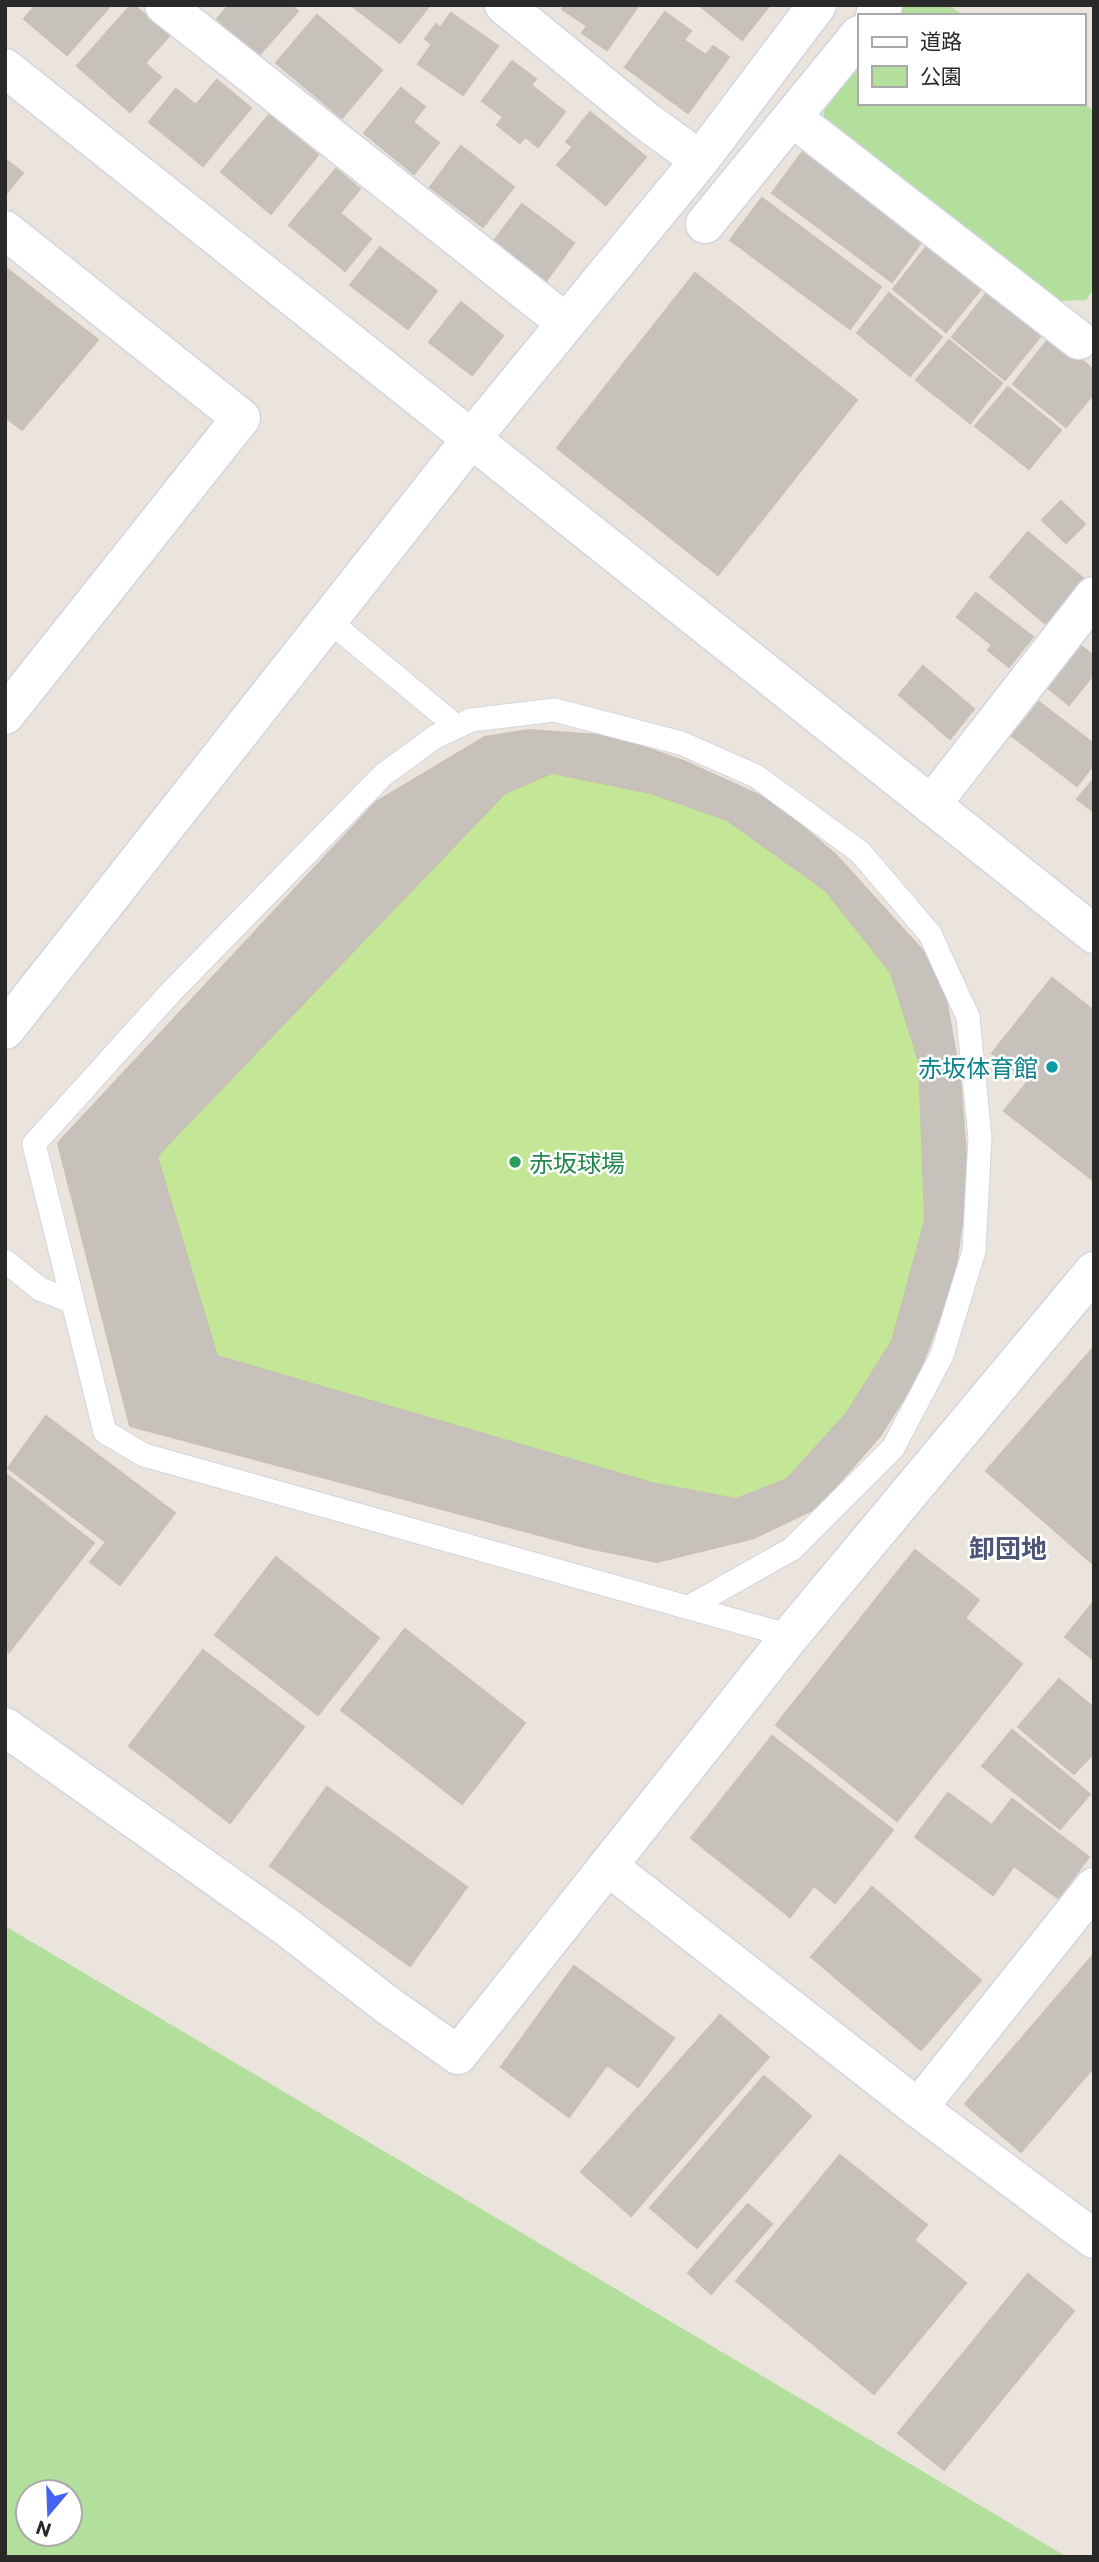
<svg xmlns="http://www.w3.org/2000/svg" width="1099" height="2562" viewBox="0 0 1099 2562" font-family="Commissioner,'Noto Sans JP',sans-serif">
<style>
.green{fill:#b2df9b;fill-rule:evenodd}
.pitch{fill:#c4e697}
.building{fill:#c6c1bb;stroke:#c6c0b6;stroke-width:2;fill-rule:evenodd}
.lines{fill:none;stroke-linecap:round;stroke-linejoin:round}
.lane-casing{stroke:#d1d4e1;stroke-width:25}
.street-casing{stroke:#d1d4e1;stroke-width:41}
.secondary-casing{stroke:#d1d4e1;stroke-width:41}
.lane{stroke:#fff;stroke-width:23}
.street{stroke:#fff;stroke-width:38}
.secondary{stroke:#fff;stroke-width:38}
.culture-dot{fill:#0f9aa8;stroke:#fff;stroke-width:2.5}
.leisure-dot{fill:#2e9e5b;stroke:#fff;stroke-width:2.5}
.labels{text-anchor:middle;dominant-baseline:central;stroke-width:5;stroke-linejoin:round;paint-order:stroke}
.culture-label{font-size:24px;fill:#0d838f;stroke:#fff;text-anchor:end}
.leisure-label{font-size:24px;fill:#27864d;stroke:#fff;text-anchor:start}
.neighbourhood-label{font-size:26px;font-weight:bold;fill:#4c5477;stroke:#fff}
</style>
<rect width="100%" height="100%" fill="#ebe4dc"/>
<path class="green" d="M905,5H949L964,16H896Z
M859,58V103H1083L1094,111V289L1086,300L1057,301L822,124L827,96Z
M5,1926L1067,2557H5ZM28,2492H70V2534H28Z"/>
<path class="pitch" d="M529,730L613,736L686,762L774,802L836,855L941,971L960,1077L968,1180L954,1280L917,1378L880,1436L817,1508L754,1538L657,1562L583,1547L130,1426L58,1143L376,802L485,737Z"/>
<path class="building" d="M36,5H111L67,55L24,19Z
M131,5H134L169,36L145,63L161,77L130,112L77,66Z
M229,5H291L298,11L259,55L217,19Z
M351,5H430L400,43Z
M565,5H639L607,50L582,33L587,26L562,9Z
M699,5H770L742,40Z
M665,12L691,31L684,40L706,55L713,46L729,57L688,113L625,67Z
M451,13L498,46L463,95L418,64L432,44L425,39L436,24L440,28Z
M317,15L382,70L342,118L276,63Z
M512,61L536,79L531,85L565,112L538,147L525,137L520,143L497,125L503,117L482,101Z
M217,80L251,108L203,166L149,122L176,89L196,105Z
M401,88L425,107L413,122L439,143L414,174L364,133Z
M590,112L646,157L606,205L557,165L573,147L566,142Z
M269,115L318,155L271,214L221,172Z
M461,146L514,187L483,227L430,187Z
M803,151L923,240L892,282L772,193Z
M5,159L23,173L5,195Z
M336,169L360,189L340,213L371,239L345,271L289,225Z
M762,198L881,287L850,329L730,240Z
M522,204L574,243L546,281L493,242Z
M931,241L985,284L946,332L893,289Z
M380,247L437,291L408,329L350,285Z
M5,267L98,340L22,430L5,417Z
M695,273L857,400L718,575L557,448Z
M990,289L1044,332L1005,380L952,337Z
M889,293L942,337L910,376L857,333Z
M461,302L503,336L472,375L429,342Z
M1051,336L1094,370V393L1066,427L1013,384Z
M949,340L1002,383L970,423L916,380Z
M1008,387L1061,430L1029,469L975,426Z
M1061,501L1085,524L1066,543L1042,520Z
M1028,532L1084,579L1046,624L990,577Z
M976,593L1033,637L1009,667L988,650L992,645L957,617Z
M1076,642L1094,656V674L1069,705L1043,684Z
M923,666L974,709L950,739L899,695Z
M1039,702L1094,744V764L1077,786L1012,736Z
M529,730L613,736L686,762L774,802L836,855L941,971L960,1077L968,1180L954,1280L917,1378L880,1436L817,1508L754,1538L657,1562L584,1547L130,1426L58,1143L376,802L485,737ZM552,773L651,793L727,820L825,890L891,973L919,1062L925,1220L892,1341L846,1414L787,1479L736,1499L652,1483L217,1356L157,1156L505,793Z
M1094,779V812L1077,799Z
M1052,978L1094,1011V1181L1004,1111L1028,1081L992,1053Z
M1094,1347V1562L1092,1563L986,1471Z
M46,1416L175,1513L120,1585L90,1562L106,1542L8,1468Z
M5,1473L94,1543L9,1652L5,1649Z
M915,1550L979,1600L965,1618L1022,1664L897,1821L776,1725Z
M276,1557L379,1638L318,1715L215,1635Z
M1094,1601V1660L1065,1637Z
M405,1629L525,1723L462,1804L341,1710Z
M203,1650L304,1727L230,1823L129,1746Z
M1059,1679L1094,1708V1753L1074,1774L1018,1727Z
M1012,1730L1090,1794L1060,1829L982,1766Z
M772,1736L893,1830L835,1903L814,1886L790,1917L691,1838Z
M327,1787L467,1887L410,1966L270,1866Z
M948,1793L992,1825L1012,1799L1089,1857L1058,1898L1014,1866L993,1895L915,1837Z
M872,1887L981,1980L921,2050L811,1957Z
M1094,1954V2067L1021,2152L965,2104Z
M574,1966L674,2038L638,2087L607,2065L569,2117L501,2067Z
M720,2015L769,2057L631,2216L581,2172Z
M764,2076L811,2116L697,2248L650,2208Z
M840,2155L927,2225L914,2240L966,2283L874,2394L736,2281Z
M748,2204L772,2224L711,2294L688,2273Z
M1028,2274L1074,2311L944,2470L898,2433Z"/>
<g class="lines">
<g class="lane-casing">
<path id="lane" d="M328,620L457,727
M5,1261L40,1289L73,1302
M689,1607L792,1549L893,1448L942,1355L974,1251L980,1137L968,1017L930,934L860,852L756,776L681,743L554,710L471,720L435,737L383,775L171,992L34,1144L105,1432L144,1455L790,1636"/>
</g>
<g class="street-casing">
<path id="street" d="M164,5L566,323
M504,5L646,121L700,160
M875,16L883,5
M793,118L1079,340
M705,224L859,35
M5,230L241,418L5,715
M931,805L1094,596
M5,1727L288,1928L386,2004L458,2055L790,1636L1094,1271
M609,1867L918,2108L1094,1887"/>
</g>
<g class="secondary-casing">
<path id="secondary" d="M5,68L1094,934
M5,1030L471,439L700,160L817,5
M918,2108L1094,2239"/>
</g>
<use href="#lane" class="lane"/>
<use href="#street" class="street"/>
<use href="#secondary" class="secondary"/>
</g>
<circle class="culture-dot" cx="1052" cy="1067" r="7"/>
<circle class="leisure-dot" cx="515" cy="1162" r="7"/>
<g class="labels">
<g class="culture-label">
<text x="1038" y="1067">赤坂体育館</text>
</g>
<g class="leisure-label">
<text x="529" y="1162">赤坂球場</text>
</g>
<g class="neighbourhood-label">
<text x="1008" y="1547">卸団地</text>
</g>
</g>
<rect width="1099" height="2562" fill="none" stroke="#292929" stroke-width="14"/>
<rect x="858" y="14" width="228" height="91" fill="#ffffff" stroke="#a9a9a9" stroke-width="2"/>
<rect x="872" y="37" width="35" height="10" fill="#ffffff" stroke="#a9a9a9" stroke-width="2"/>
<text x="920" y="49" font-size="21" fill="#292929">道路</text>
<rect x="872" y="66" width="35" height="21" fill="#b2df9b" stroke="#a9a9a9" stroke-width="2"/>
<text x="920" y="84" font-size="21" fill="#292929">公園</text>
<g transform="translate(49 2513) rotate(199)"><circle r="33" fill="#ffffff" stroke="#a9a9a9" stroke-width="2"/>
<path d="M0-5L12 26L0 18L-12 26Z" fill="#4363f0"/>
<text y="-10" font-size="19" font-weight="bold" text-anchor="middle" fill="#292929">N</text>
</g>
</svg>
